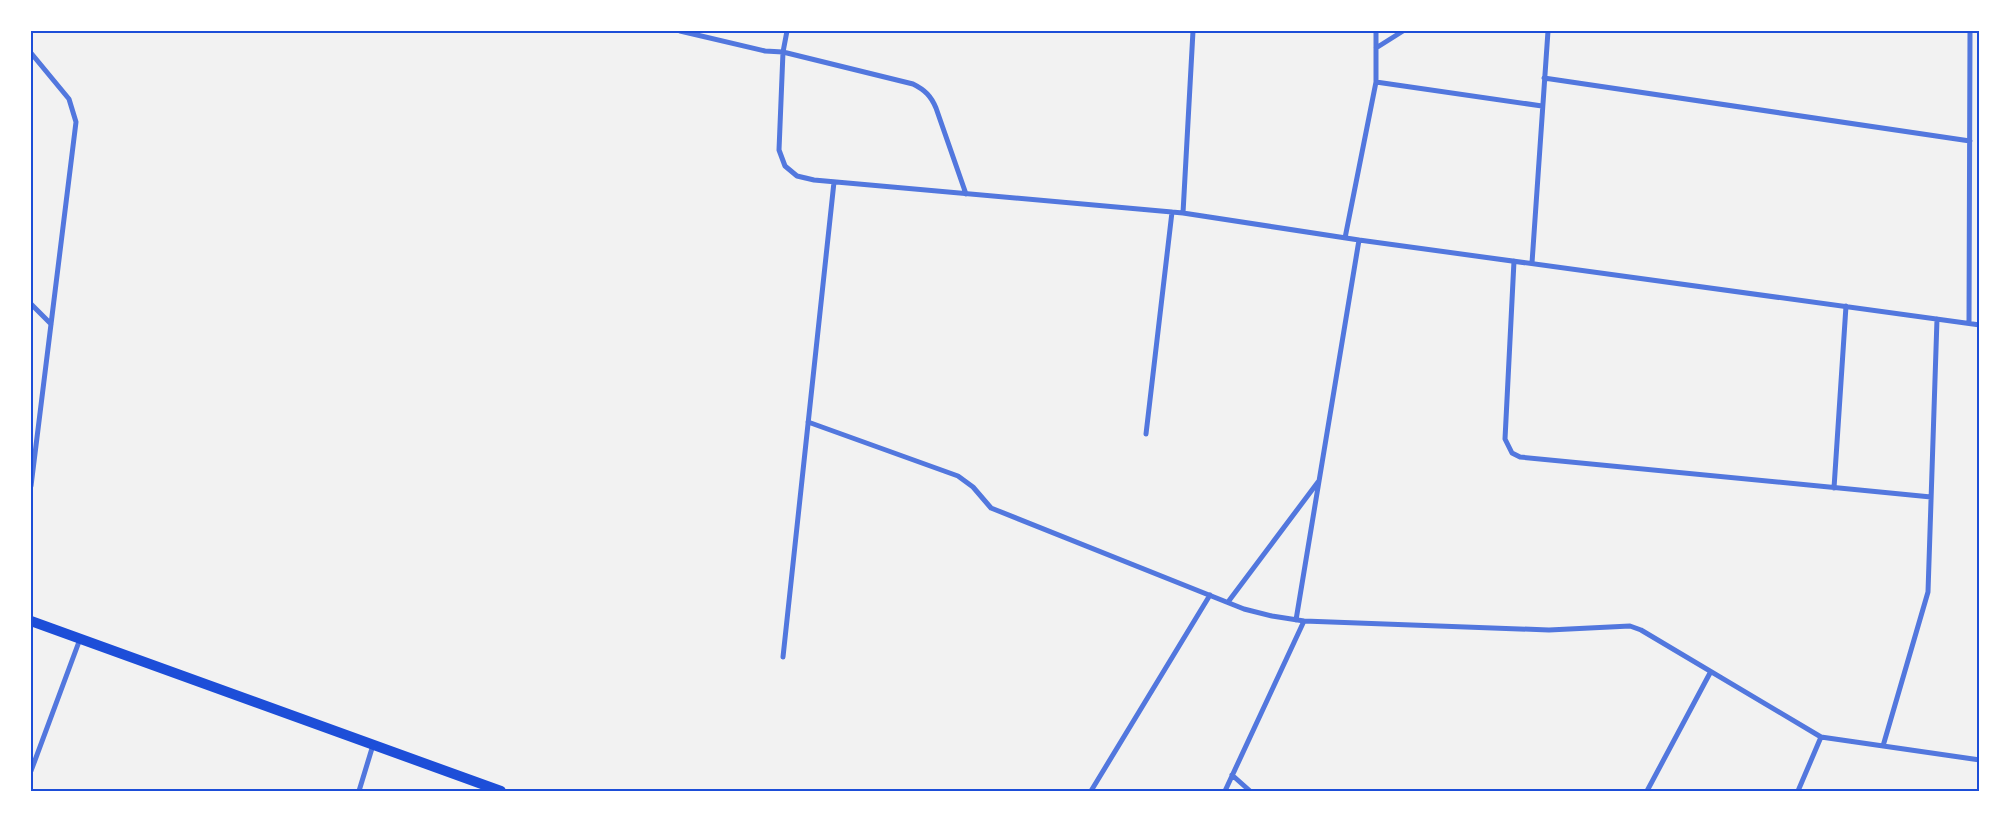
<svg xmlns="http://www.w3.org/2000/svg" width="2011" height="822" viewBox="0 0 2011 822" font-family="'PT Sans Narrow',sans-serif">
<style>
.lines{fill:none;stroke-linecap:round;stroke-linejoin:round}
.minor{stroke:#5277de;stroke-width:5}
.secondary{stroke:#1d4ed8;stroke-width:10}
.neatline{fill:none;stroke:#1d4ed8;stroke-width:2}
</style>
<rect width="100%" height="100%" fill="#f2f2f2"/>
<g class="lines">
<path class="minor" d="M680,31L765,51L783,52L913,84C925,90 931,96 936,108L966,194
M787,31L783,52L779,150L785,166L797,176L814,180L1183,213L1359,240L1980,325
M1376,48L1403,31
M31,53L69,99L76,122L31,486
M1544,78L1970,141
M1376,82L1542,106
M1183,213L1193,31
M1345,238L1376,82V31
M1514,261L1505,439L1512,453L1520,457L1931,497
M1532,263L1548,31
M31,304L51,324
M1969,323L1970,31
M808,422L958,476L973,487L991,508L1244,609L1272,616L1304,621L1549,630L1630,626L1641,630L1821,737L1980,760
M1146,434L1172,212
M1834,488L1846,306
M1228,602L1318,482
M1296,620L1359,240
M783,657L834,182
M1883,746L1928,592L1937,319
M31,771L80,639
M1232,775L1250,791
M359,791L373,745
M1091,791L1210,595
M1225,791L1304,621
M1647,791L1710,673
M1798,791L1821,737"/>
<path class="secondary" d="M31,621L501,791"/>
</g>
<rect width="2011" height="822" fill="none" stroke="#ffffff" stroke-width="65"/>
<rect x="32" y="32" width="1946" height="758" class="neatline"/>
</svg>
